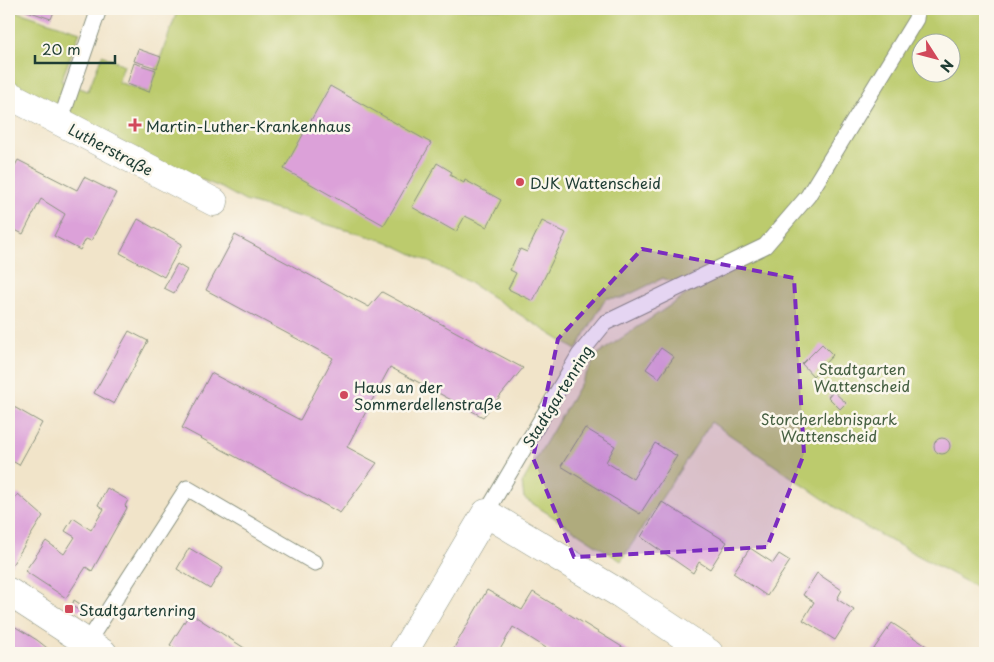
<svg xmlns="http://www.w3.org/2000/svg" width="994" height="662" viewBox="0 0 994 662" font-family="'Playpen Sans',sans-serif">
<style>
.green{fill:#bccb6d;stroke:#6e8450;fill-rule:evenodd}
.building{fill:#dca1d9}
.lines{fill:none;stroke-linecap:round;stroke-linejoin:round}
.service-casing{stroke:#88907e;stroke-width:17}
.minor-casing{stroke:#88907e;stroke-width:29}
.service{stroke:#fff;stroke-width:15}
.minor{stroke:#fff;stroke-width:28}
.marked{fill:#7b2cbf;fill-opacity:0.2;stroke:#7b2cbf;stroke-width:4;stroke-dasharray:10 6;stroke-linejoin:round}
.poi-dot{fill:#d1495b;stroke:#fbf7ec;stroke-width:2}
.labels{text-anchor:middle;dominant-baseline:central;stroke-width:5;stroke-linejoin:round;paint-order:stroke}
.poi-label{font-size:15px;fill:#1f3d34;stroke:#fbf7ec;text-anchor:start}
.street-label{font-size:15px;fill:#1f3d34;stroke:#fbf7ec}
.park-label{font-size:15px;fill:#466042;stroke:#fbf7ec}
</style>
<rect width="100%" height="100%" fill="#fbf7ec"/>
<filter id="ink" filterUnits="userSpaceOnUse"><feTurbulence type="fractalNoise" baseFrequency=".02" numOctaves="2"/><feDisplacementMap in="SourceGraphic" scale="10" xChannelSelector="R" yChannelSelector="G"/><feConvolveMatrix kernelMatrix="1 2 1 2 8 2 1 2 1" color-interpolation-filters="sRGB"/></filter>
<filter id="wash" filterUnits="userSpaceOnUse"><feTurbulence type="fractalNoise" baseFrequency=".0096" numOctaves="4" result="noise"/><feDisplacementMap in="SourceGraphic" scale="20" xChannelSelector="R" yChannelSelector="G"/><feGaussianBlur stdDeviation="1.12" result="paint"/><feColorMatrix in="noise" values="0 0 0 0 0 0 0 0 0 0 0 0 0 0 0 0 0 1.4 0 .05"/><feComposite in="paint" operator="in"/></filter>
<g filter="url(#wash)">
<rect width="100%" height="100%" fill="#f1e4c9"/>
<path class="green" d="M9,9L80,32L61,81L88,91L102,55L124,65L118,82L148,92L178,9H985V592L860,524L711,422L621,561L524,498L522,483L598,354L693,290L663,278L622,298H606L576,350L462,278L388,242L245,201L220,187L167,166L9,84ZM922,42H952V72H922Z"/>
<g id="blocks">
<path class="building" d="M22,9H55L51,19Z
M138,49L161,57L157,68L134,61Z
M134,63L156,70L149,92L127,84Z
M330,86L431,143L384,225L284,169Z
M18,160L77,190L84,177L116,193L91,241L86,239L80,250L54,236L65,214L41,199L23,234L9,227V177Z
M437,163L452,172L450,175L464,183L465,180L501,200L487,227L465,216L456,232L412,207Z
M138,219L182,244L164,277L120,253Z
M542,221L566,233L533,301L508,289L516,273L510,270L520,249L527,252Z
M235,235L369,307L382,292L523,368L483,417L390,367L347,447L377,463L340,513L182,428L211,373L300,420L333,358L206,290Z
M177,264L187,270L174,293L164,288Z
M129,331L148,341L114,404L94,393Z
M822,344L833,355L813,376L802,364Z
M661,348L674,357L659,378L646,369Z
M833,391L846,403L840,409L828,397Z
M14,407L42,423L19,465L9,459V411L12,412Z
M585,428L615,446L606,462L633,479L655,443L677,456L640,514L561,466Z
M934 446a8 8 0 1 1 16 0a8 8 0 1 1-16 0Z
M107,488L128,500L125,506L127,508L92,571L86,567L66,598L25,571L46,541L64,554L75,537L65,531L73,518L91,530L104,509L98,505Z
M18,494L43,516L12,565L9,564V505Z
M662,502L727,542L710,569L699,562L693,573L641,537Z
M189,548L223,568L210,589L177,569Z
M750,548L773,563L779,554L790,561L767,596L733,573Z
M817,573L842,590L837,599L854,610L835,640L803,620L814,602L803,595Z
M487,590L522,610L533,592L632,653H554L513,627L498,653H451Z
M74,600L89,610L86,615L72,606Z
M190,613L232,640L252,653H183L170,645Z
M9,623L37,640L51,651L49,653H9Z
M892,623L931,649L929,653H871Z"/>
</g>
</g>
<g filter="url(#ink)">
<use href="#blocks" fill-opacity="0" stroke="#88907e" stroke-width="1"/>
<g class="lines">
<g class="service-casing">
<path id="service" d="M60,122L99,9
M486,513L579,355L605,323L765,246L808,196L916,19L917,9
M87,643L187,488L315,563"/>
</g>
<g class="minor-casing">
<path id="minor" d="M9,95L214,202
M9,592L103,653
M403,653L486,513L622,595L709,653"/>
</g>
<use href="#service" class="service"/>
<use href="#minor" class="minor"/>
</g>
</g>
<path class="marked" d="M642,249L794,278L804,454L767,547L574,557L533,458L558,339Z"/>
<g class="poi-dot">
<path d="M132.5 117.5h5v5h5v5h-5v5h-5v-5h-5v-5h5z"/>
<circle cx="520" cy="182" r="5"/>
<circle cx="344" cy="395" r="5"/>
<rect x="64" y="604" width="10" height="10" rx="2.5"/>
</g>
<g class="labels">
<g class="poi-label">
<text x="146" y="125">Martin-Luther-Krankenhaus</text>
<text x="530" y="182">DJK Wattenscheid</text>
<text x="354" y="386">Haus an der<tspan x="354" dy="17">Sommerdellenstraße</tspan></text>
<text x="79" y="609">Stadtgartenring</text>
</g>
<g class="street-label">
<text transform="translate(111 149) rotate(28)">Lutherstraße</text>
<text transform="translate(557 396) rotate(-58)">Stadtgartenring</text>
</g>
<g class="park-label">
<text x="862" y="368">Stadtgarten<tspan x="862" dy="17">Wattenscheid</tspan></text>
<text x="829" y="418">Storcherlebnispark<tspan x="829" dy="17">Wattenscheid</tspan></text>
</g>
</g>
<rect width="994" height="662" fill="none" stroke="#fbf7ec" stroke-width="30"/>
<g transform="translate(936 58) rotate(126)"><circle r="24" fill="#fbf7ec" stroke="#a3ada2"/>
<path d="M0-4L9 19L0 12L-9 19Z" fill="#d1495b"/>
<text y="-8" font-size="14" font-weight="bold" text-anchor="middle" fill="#1f3d34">N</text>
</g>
<path d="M35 55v8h80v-8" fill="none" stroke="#1f3d34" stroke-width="2.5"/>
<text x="42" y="55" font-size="15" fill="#1f3d34" stroke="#fbf7ec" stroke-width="4" paint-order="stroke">20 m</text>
</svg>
